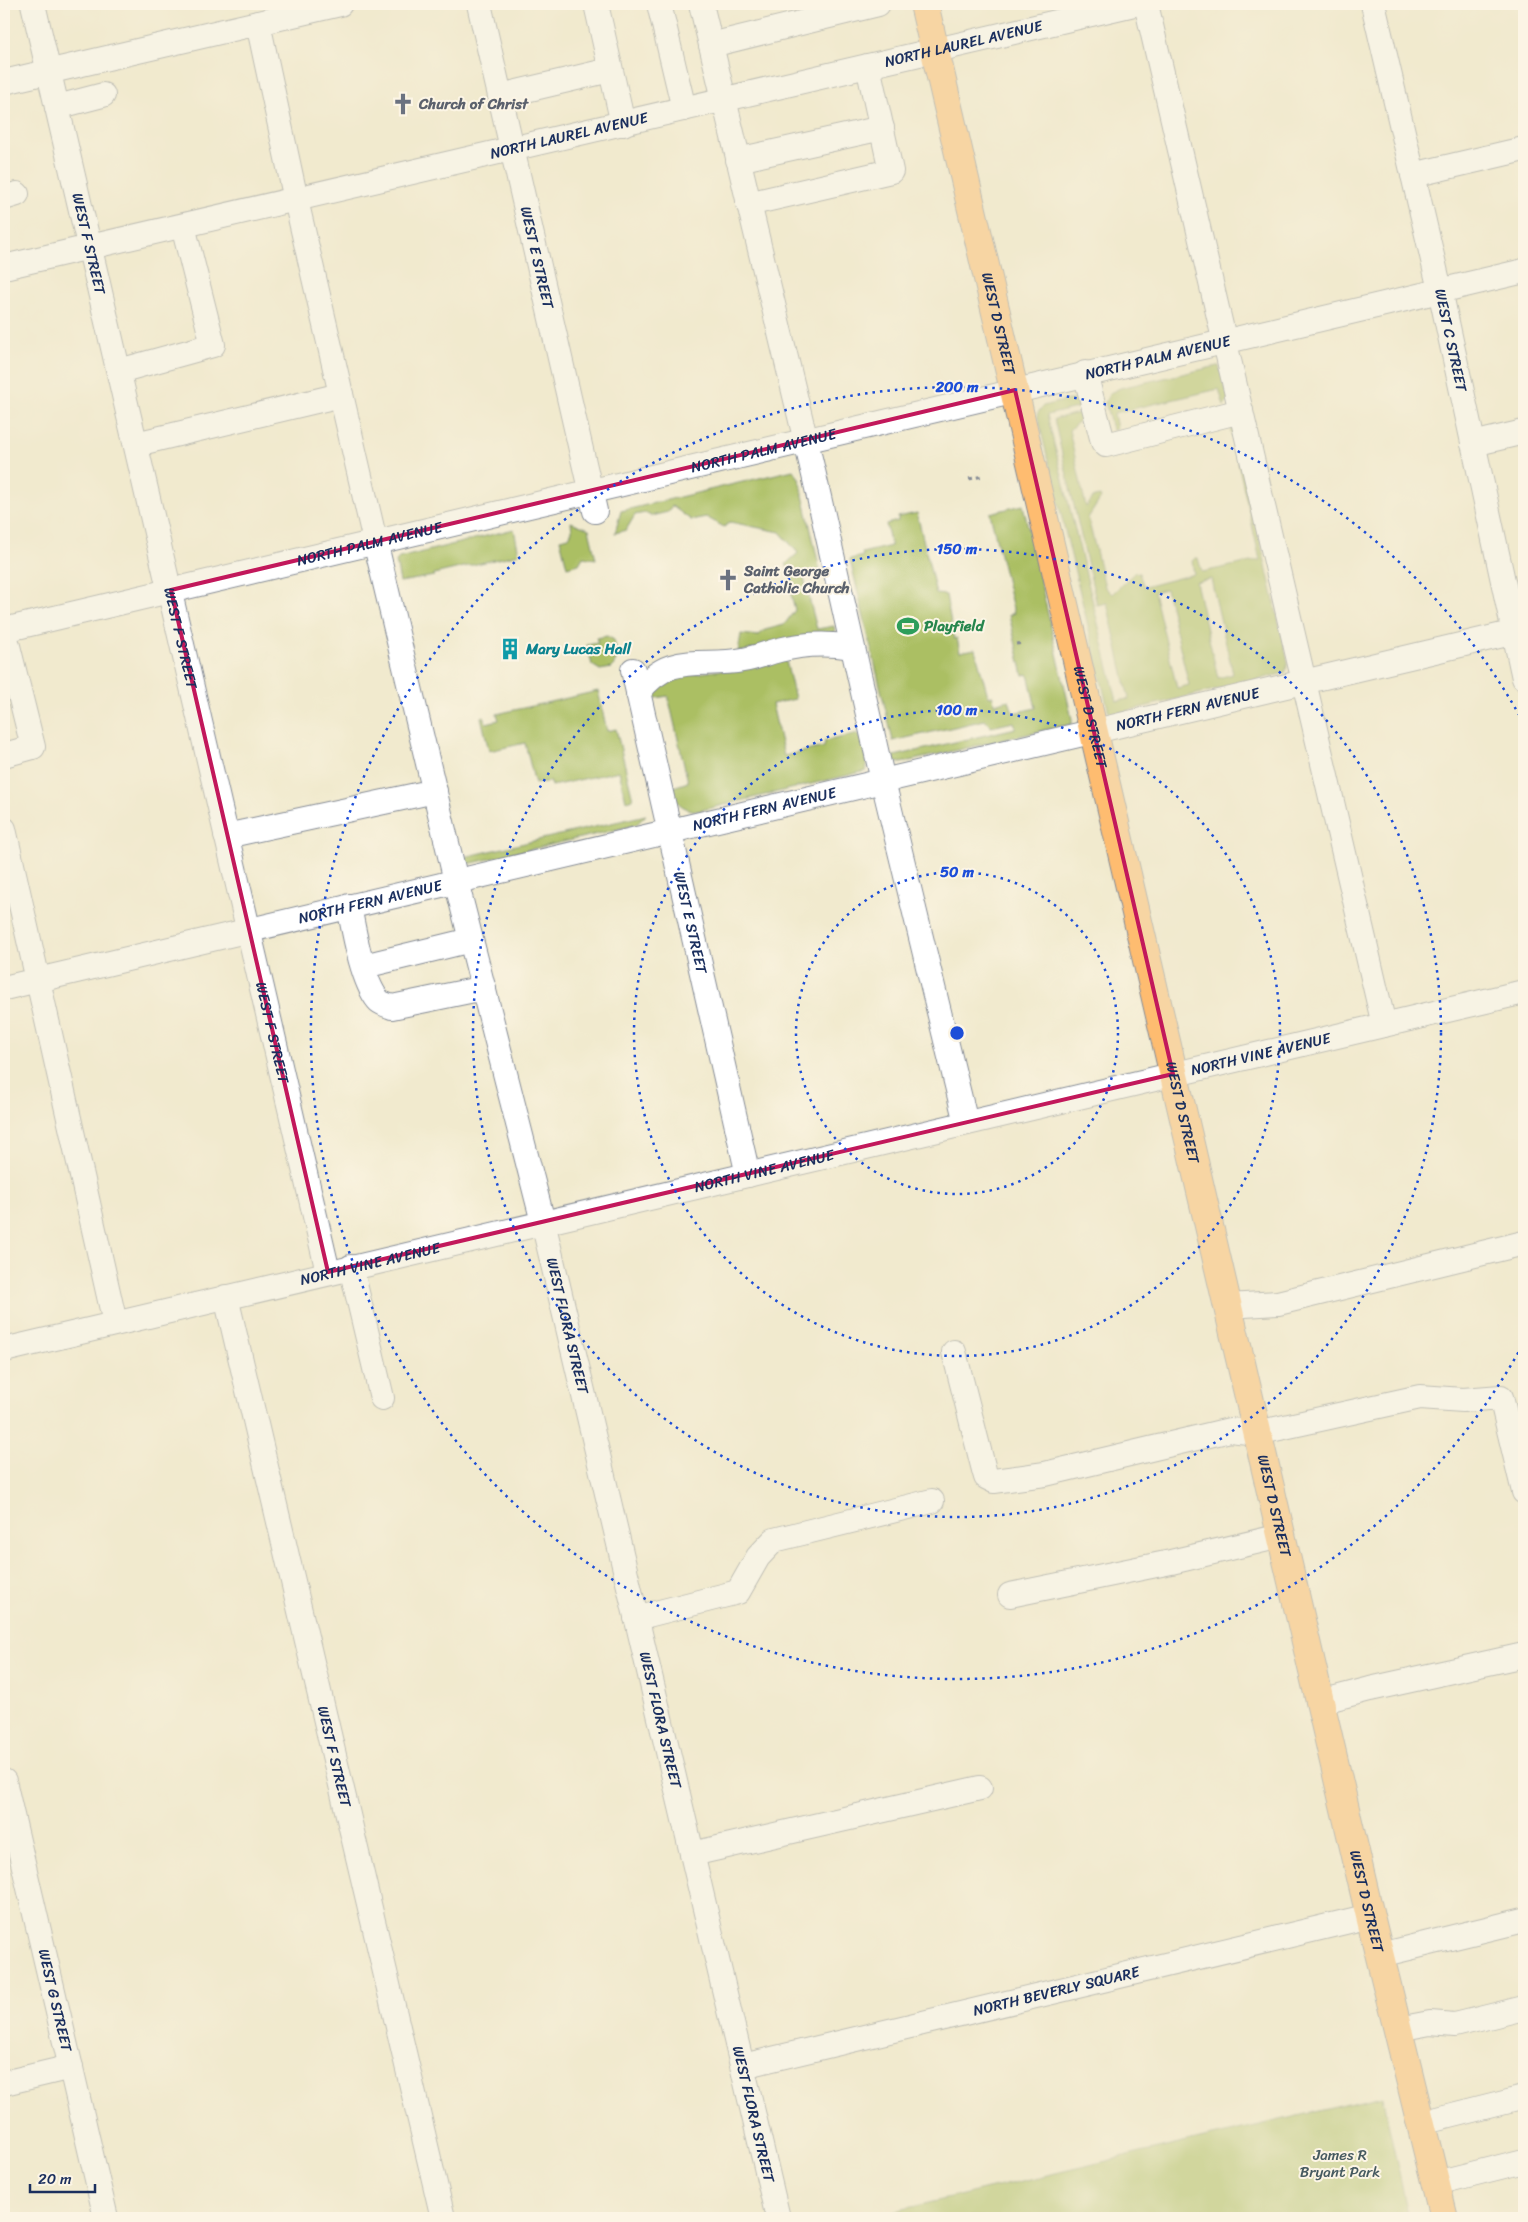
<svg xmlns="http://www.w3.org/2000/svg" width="1528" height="2222" viewBox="0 0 1528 2222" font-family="Sriracha,sans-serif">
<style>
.green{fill:#abbf63;stroke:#637760;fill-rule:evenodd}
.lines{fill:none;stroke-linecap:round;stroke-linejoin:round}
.minor-casing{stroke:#868c96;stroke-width:26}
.major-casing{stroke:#868c96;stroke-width:30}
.path{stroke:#868c96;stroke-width:3;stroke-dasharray:4 4;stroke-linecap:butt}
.minor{stroke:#fff;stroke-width:24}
.major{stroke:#febc70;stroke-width:28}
.marked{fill:none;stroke:#c2185b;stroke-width:4;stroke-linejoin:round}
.ring{fill:none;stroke:#1d4ed8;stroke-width:2.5;stroke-dasharray:2.5 5}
.labels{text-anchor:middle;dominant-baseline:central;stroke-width:4;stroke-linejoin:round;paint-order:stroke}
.street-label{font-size:15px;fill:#1b2f5e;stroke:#fcf5e5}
.worship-label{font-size:15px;font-weight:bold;fill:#5b616d;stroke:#fcf5e5;text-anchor:start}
.leisure-label{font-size:15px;font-weight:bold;fill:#27864d;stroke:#fcf5e5;text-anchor:start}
.culture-label{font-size:15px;font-weight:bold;fill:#0d838f;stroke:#fcf5e5;text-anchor:start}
.park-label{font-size:15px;fill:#465a60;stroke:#fcf5e5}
.centre{fill:#1d4ed8;stroke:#fcf5e5;stroke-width:2.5}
.ring-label{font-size:15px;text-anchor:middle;font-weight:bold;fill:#1d4ed8;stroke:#fcf5e5;stroke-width:4;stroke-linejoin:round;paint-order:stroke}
</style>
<rect width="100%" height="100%" fill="#fcf5e5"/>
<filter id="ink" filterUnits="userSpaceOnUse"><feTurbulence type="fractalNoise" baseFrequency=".02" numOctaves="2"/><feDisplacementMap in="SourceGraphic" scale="10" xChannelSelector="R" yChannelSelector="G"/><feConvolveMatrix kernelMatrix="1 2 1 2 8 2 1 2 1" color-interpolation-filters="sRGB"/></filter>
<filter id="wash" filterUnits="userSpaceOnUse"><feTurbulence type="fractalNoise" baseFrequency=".0096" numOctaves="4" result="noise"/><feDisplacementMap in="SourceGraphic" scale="20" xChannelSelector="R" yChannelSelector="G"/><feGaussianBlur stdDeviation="1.12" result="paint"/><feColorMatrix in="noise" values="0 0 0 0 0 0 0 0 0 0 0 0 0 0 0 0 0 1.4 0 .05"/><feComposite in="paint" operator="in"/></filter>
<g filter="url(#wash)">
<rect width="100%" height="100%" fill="#f1eace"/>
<path class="green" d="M1217,366H1219L1229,400L1224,406L1219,389L1114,413L1117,429L1113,430L1112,429L1105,402L1110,393L1120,388Z
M1068,400H1076L1081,407L1047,415L1117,701L1129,699L1107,603L1097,605L1054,419L1083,412L1082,419L1069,430L1086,507L1094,497L1100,496L1101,498L1088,518L1105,587L1112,594L1135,572L1139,573L1144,587L1194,574L1192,561L1195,558H1198L1202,572L1260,560L1229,423L1233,422L1288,662L1285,673L1114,714L1109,713L1037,414L1043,406ZM1211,579L1233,674L1218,678L1196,582ZM1166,589L1189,685L1177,688L1154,592Z
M793,470L799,478L820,570L803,574L817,629L834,626L835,633L738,652L741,634L758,636L765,630L784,625L795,610L791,594L793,577L786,564L798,553L780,532L730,522L724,527L706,517L691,520L672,506L668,512L651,516L645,513L635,515L626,530L615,533L621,511Z
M1023,505L1072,719V724L901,763L894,762L890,757L1016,728L1014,722L991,727L985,720L893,741L850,559L863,556L862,553L891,546L886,524L898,521V517L917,513L936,594L946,595L954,639L957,638L960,652L975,649L988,696H993L994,704L1009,700L1013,713L1036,708L1028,674L1023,675L1009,615L1014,613L990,513Z
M571,522L589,529L596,559L583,557L579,564L567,567L560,539L569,537L572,531Z
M514,529L519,554L434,574V576L400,582L396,561L399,558Z
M607,636L614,640L618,657L612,668L600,670L592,665L587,645L598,643L596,638Z
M786,661L795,699L772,704L784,756L824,747L825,741L858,734C864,741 869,762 866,771L698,811C684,810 672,802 673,787L688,782L668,696L656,698L653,692L665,678Z
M598,691L607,731L616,729L633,799L626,801L619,771L552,786L550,781L535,784L525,743L489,751L481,717L484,716L486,723L499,720L497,714Z
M646,815L636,825L468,864L464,857Z
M1382,2096L1409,2218H865Z"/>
</g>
<g filter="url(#ink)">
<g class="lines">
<g class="minor-casing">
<g id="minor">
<path id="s1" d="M33,4L328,1272"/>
<path id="s2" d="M479,4L595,511"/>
<path d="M596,4L623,124"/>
<path d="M659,4L684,109"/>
<path d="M701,4L711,45L878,4"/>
<path d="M1146,4L1384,1025"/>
<path id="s3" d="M1373,4L1440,290L1524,678"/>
<path id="s4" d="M258,23L296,200L375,541L456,881L543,1222L778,2218"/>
<path d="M711,45L814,475L883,781L966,1123"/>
<path d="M4,82L340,4"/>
<path d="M500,96L610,70"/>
<path d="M57,107L103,95"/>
<path d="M738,160L882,128"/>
<path d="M1413,175L1524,149"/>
<path d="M4,198L17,194"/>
<path d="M748,204L891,171L868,66"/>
<path id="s5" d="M4,267L1134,4"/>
<path d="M119,371L213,345L183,226"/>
<path d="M1085,373L1103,442L1106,445L1241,411"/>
<path d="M136,444L341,395"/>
<path d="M1473,444L1524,432"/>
<path id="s6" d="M633,670L748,1175"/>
<path d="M638,693C669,651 700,668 743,660C755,658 767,653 779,650C802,644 829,643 852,647"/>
<path id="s7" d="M4,755L33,747L4,630L1524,271"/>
<path d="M4,829L115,1323"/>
<path d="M226,836L435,791"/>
<path d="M349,906C354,932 362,980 378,1000C381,1004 388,1005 392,1007L484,988"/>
<path d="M364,966L471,940"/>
<path id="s8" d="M4,988L1524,630"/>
<path d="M351,1267L382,1398"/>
<path id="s9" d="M226,1297L443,2218"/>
<path d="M1228,1306L1278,1303L1524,1243"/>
<path id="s10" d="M4,1350L1524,992"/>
<path d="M954,1352L984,1470L986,1477L994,1481L1045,1474L1230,1430L1257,1433L1420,1397L1463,1400L1501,1397L1524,1492"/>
<path d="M1010,1595L1171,1562L1281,1536"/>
<path d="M636,1618L738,1592L758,1557L774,1540L932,1501"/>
<path d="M1320,1702L1370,1689L1524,1655"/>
<path id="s11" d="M4,1781L106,2218"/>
<path d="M692,1854L980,1788"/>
<path d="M1380,1955L1524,1920"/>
<path d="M1398,2029L1430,2023L1455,2025L1524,2008"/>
<path id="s12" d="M743,2066L1370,1916"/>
<path d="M4,2083L71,2067"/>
<path d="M1421,2123L1524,2097"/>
<path d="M1436,2183L1524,2161"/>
</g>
</g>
<g class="major-casing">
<g id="major">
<path id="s13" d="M924,4L1370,1916L1444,2218"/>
</g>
</g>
<path class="path" d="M969,479L983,476
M1016,644L1023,643"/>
<use href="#minor" class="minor"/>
<use href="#major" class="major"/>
</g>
</g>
<path d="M0 0H1528V2222H0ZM1015,390L1173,1074L328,1272L171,590Z" fill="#f1eace" fill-opacity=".55" fill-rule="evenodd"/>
<path class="marked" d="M1015,390L1173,1074L328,1272L171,590Z"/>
<g class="ring">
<circle cx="957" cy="1033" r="161"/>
<circle cx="957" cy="1033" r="323"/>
<circle cx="957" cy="1033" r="484"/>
<path d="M1522 1346A646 646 0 1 1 1522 720"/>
</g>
<defs>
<g id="church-bare" transform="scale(1.725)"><path d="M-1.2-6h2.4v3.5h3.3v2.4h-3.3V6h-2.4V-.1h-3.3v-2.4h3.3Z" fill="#6b7280" stroke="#fcf5e5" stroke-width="2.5" paint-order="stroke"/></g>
<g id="stadium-bare" transform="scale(1.725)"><path d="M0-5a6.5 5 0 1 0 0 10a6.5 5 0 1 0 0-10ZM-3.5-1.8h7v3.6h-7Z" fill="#2e9e5b" stroke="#fcf5e5" stroke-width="2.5" paint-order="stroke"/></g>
<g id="building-bare" transform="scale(1.725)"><path d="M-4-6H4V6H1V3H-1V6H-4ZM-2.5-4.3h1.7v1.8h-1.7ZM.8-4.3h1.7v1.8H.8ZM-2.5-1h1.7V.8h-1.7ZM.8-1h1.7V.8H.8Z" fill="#0f9aa8" stroke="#fcf5e5" stroke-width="2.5" paint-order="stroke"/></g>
</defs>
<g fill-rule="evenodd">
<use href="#church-bare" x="403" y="104"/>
<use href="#church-bare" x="728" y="580"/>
<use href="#stadium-bare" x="908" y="626"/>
<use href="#building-bare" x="510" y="649"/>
</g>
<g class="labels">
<g class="street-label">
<text stroke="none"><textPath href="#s5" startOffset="985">NORTH LAUREL AVENUE</textPath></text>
<text stroke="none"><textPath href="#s5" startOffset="580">NORTH LAUREL AVENUE</textPath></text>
<text stroke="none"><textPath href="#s1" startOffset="246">WEST F STREET</textPath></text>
<text stroke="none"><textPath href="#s2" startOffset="260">WEST E STREET</textPath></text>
<text stroke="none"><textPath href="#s13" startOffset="328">WEST D STREET</textPath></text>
<text stroke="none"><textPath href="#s3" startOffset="345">WEST C STREET</textPath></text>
<text stroke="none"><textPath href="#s7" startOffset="1336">NORTH PALM AVENUE</textPath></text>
<text stroke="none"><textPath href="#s7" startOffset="931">NORTH PALM AVENUE</textPath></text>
<text stroke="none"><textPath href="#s7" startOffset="526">NORTH PALM AVENUE</textPath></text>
<text stroke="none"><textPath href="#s1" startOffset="651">WEST F STREET</textPath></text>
<text stroke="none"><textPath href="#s8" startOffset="1216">NORTH FERN AVENUE</textPath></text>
<text stroke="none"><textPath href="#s13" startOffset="732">WEST D STREET</textPath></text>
<text stroke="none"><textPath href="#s8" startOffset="781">NORTH FERN AVENUE</textPath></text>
<text stroke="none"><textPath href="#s8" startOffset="376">NORTH FERN AVENUE</textPath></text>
<text stroke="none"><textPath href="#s6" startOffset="259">WEST E STREET</textPath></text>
<text stroke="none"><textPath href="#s1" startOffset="1056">WEST F STREET</textPath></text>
<text stroke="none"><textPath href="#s10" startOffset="1291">NORTH VINE AVENUE</textPath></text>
<text stroke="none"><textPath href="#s13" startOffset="1138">WEST D STREET</textPath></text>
<text stroke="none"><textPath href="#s10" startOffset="781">NORTH VINE AVENUE</textPath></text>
<text stroke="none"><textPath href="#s10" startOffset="376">NORTH VINE AVENUE</textPath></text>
<text stroke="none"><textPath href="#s4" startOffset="1339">WEST FLORA STREET</textPath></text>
<text stroke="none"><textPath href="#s13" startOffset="1542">WEST D STREET</textPath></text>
<text stroke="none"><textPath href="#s4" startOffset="1744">WEST FLORA STREET</textPath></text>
<text stroke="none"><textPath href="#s9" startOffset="472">WEST F STREET</textPath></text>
<text stroke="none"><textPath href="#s13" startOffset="1948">WEST D STREET</textPath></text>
<text stroke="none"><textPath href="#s12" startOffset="322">NORTH BEVERLY SQUARE</textPath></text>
<text stroke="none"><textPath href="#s11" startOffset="225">WEST G STREET</textPath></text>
<text stroke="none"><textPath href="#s4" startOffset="2149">WEST FLORA STREET</textPath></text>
</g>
<g class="worship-label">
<text x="419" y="104">Church of Christ</text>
<text x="744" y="571">Saint George<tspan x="744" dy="17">Catholic Church</tspan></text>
</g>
<g class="leisure-label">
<text x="924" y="626">Playfield</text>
</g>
<g class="culture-label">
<text x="526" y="649">Mary Lucas Hall</text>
</g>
<g class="park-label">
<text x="1340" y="2155">James R<tspan x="1340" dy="17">Bryant Park</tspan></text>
</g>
</g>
<circle cx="957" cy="1033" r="8" class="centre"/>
<g class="ring-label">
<text x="957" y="392">200 m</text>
<text x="957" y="554">150 m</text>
<text x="957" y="715">100 m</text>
<text x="957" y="877">50 m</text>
</g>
<rect width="1528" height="2222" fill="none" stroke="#fcf5e5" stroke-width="20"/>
<path d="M30 2184v8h65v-8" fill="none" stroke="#1b2f5e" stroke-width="2.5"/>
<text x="38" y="2184" font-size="15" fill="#1b2f5e" stroke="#fcf5e5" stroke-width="4" paint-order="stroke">20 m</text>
</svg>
